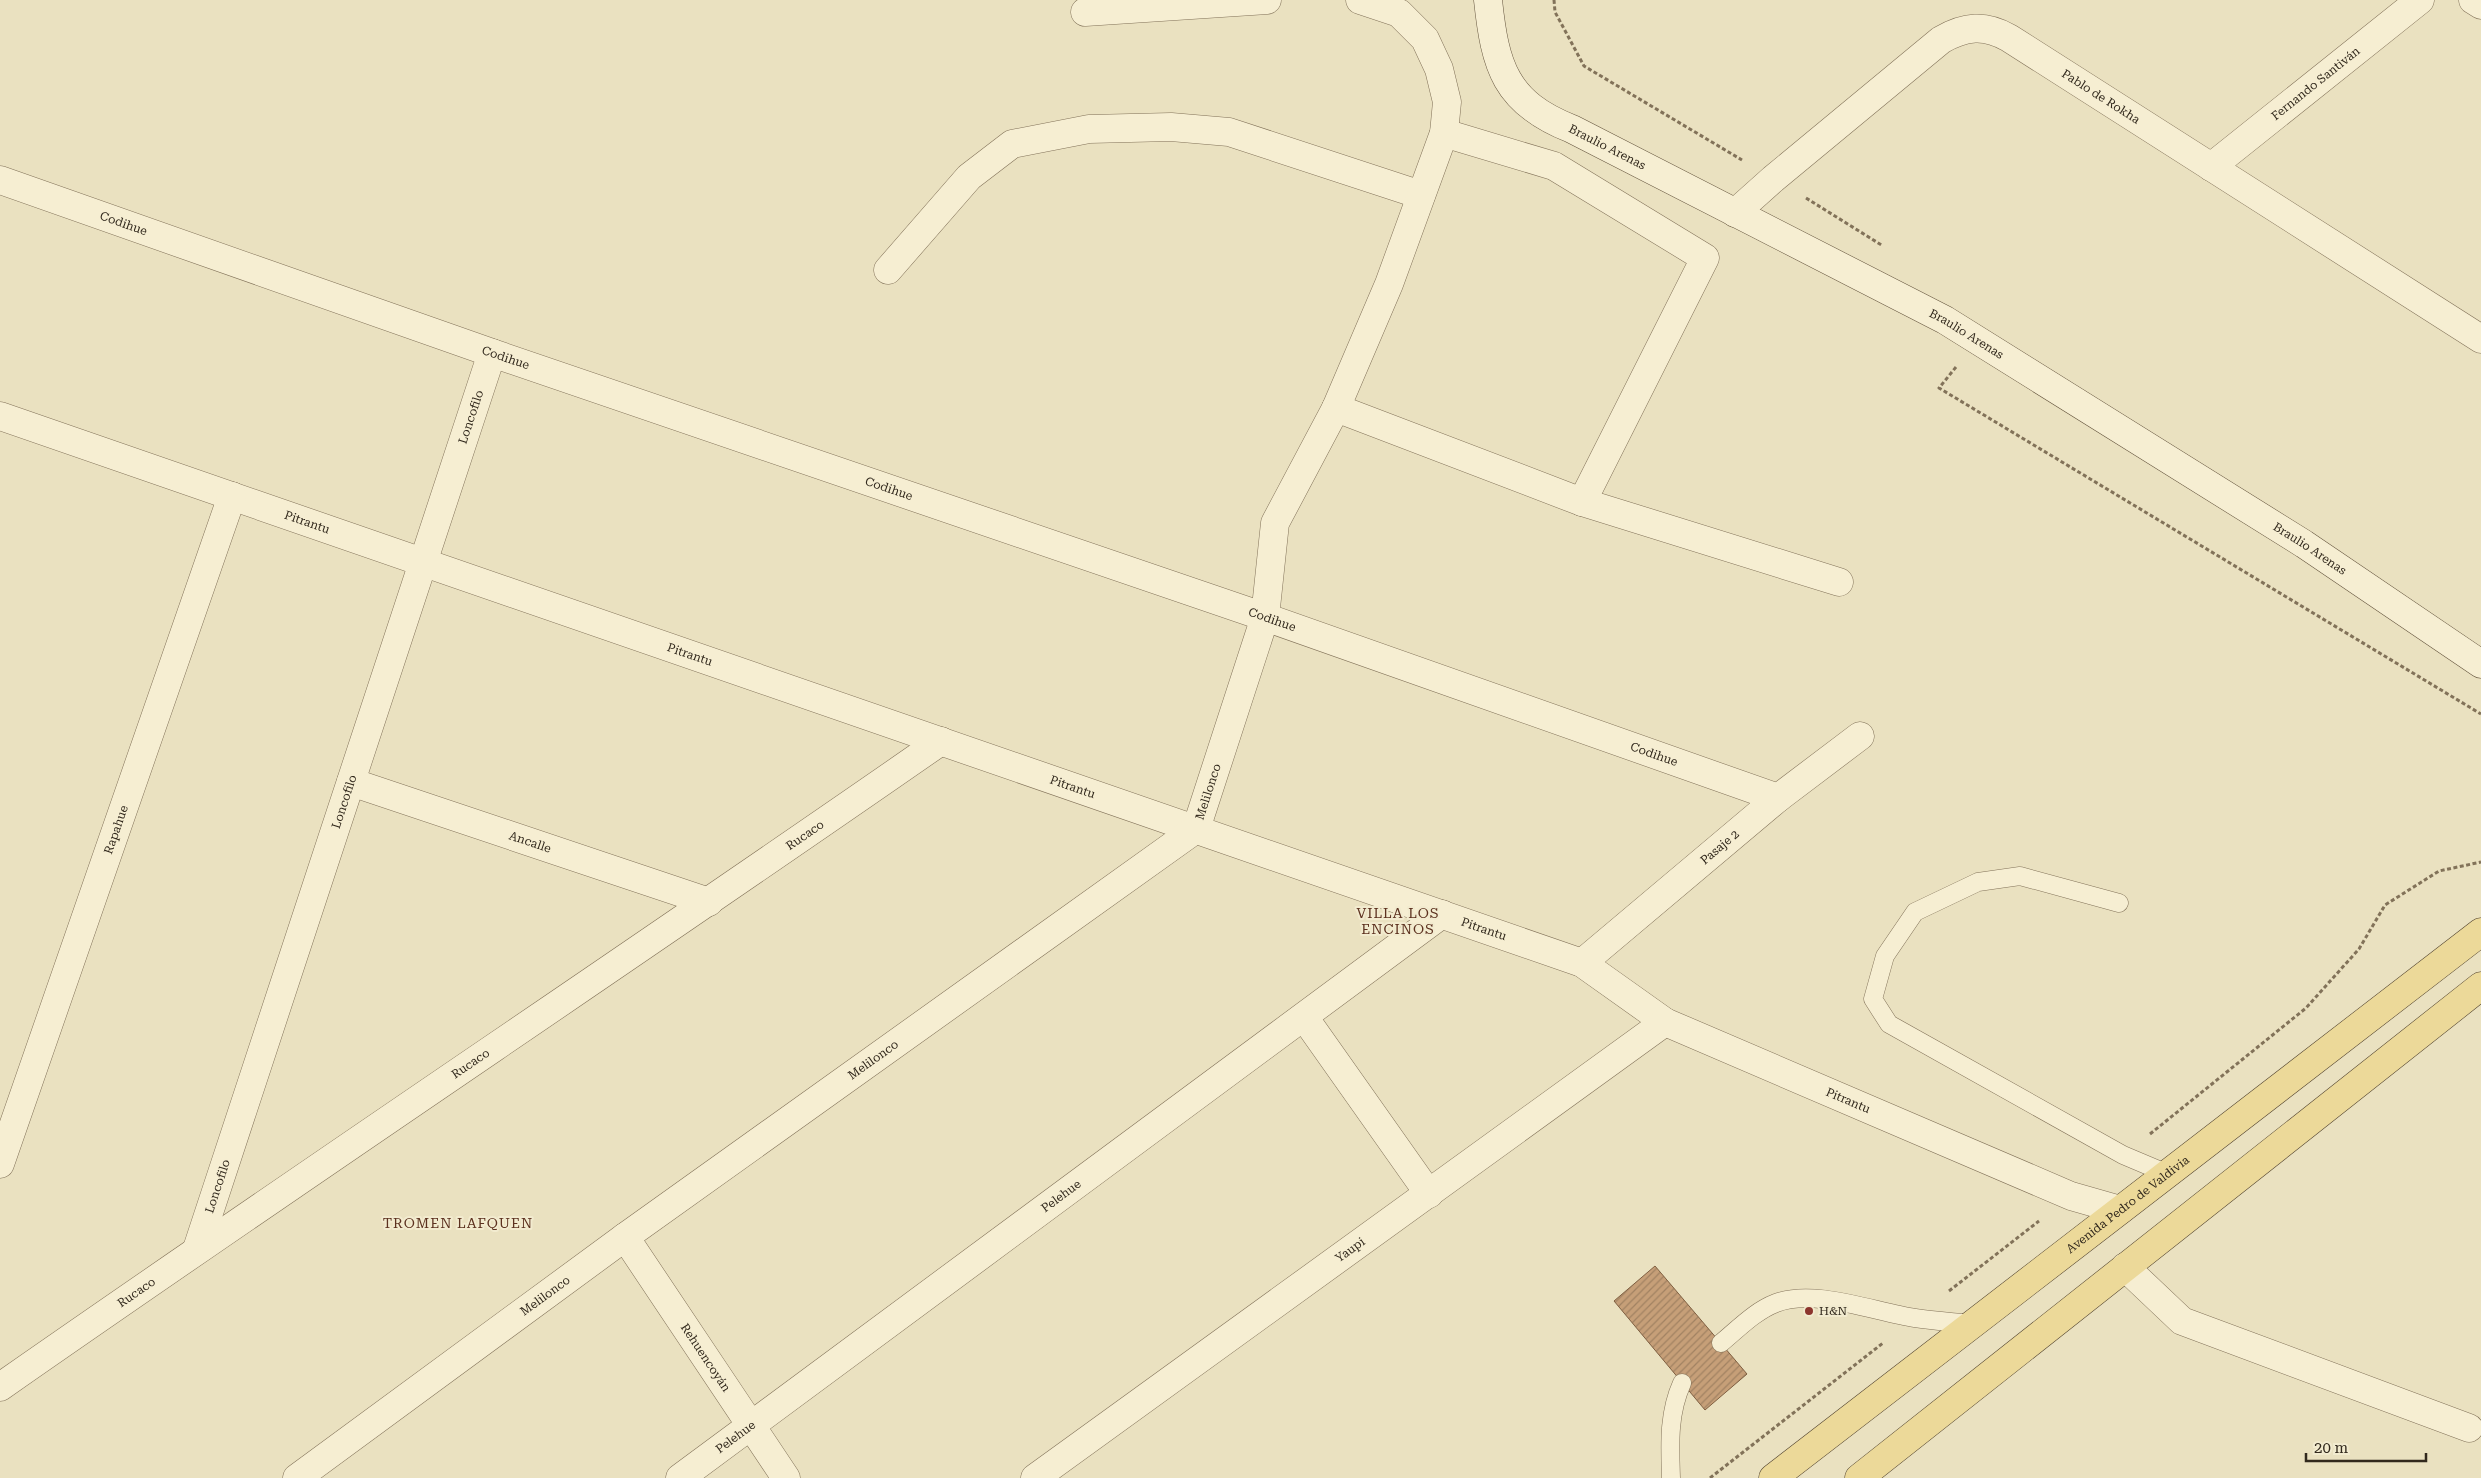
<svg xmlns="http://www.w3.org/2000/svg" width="2481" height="1478" viewBox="0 0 2481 1478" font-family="'Roboto Serif',serif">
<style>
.building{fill:url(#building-hatch);stroke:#7f5f41}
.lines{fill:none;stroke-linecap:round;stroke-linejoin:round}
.lane-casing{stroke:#827259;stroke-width:19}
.street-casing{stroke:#827259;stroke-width:29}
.secondary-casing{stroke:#63533c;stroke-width:29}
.primary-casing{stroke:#4f402d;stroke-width:29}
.path{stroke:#827259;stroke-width:3;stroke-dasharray:4 2.5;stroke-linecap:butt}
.lane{stroke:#f6eed2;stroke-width:18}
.street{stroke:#f6eed2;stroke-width:28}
.secondary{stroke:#f6eed2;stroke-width:28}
.primary{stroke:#ecd999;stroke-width:28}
.poi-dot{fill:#8c352d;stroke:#f2ebcf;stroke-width:2}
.labels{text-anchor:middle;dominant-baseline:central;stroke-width:4;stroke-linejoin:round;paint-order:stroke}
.street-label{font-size:12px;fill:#32291d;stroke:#f2ebcf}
.poi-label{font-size:12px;fill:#32291d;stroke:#f2ebcf;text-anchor:start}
.neighbourhood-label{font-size:14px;letter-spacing:1px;fill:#5c311f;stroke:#f2ebcf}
</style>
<defs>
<pattern id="building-hatch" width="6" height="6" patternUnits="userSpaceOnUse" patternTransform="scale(1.25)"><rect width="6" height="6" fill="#c69f78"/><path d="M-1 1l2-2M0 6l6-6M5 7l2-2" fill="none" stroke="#a18262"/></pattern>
</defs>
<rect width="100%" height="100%" fill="#eae1c0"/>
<path class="building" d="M1655,1266L1747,1374L1705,1410L1614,1301Z"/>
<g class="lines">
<g class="lane-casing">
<path id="lane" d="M2119,903L2020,876L1978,882L1915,912L1885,956L1873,999L1889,1024L2123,1155L2168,1174
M1721,1343C1738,1329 1755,1311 1776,1303C1814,1288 1875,1312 1915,1318C1934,1321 1954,1322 1973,1324
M1671,1478C1670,1445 1668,1414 1682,1383"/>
</g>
<g class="street-casing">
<g id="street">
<path d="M2473,0L2481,5"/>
<path d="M1085,12L1267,0"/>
<path d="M1444,133L1554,166L1705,258L1582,502"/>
<path id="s1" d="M2211,167L2420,0"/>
<path id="s2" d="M0,180L492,353L1265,617L1778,798"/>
<path id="s3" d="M1735,213L1773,179L1941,40C1965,26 1985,24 2009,38L2481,339"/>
<path d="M888,270L969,177L1012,144L1089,129L1171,127L1229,132L1421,195"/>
<path d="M1336,408L1582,502L1839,582"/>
<path id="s4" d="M0,416L1582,963L1665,1022L2071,1196L2120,1210"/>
<path id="s5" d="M351,782L709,902"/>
<path id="s6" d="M1582,963L1778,798L1860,736"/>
<path d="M1304,1017L1429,1194"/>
<path id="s7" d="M0,1164L232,496"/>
<path id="s8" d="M625,1237L786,1478"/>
<path id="s9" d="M197,1249L492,353"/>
<path d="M2125,1267L2182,1321L2469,1428"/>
<path id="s10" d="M0,1387C312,1169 629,958 941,741"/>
<path id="s11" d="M297,1478L625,1237L1196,829L1265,617L1275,523L1336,408L1389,284L1444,133L1447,102L1439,69L1425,39L1399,13L1360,0"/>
<path id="s12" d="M680,1478L1442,914"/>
<path id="s13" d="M1035,1478L1665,1022"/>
</g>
</g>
<g class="secondary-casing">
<g id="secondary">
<path id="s14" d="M1488,0C1495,66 1505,103 1572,129L1945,320L2304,544L2481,664"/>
</g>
</g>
<g class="primary-casing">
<g id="primary">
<path id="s15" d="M1773,1478L2481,932"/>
<path d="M1859,1478L2481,986"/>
</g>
</g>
<path class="path" d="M1554,0L1555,12L1584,66L1742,160
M1806,198L1883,246
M1956,367L1939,388L2481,714
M2150,1134L2306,1008L2359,949L2385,905L2439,871L2481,862
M1949,1291L2039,1221
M1710,1478L1883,1343"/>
<use href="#lane" class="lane"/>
<use href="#street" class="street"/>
<use href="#secondary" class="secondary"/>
<use href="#primary" class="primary"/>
</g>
<circle class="poi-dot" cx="1809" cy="1311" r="5"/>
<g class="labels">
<g class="street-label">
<text stroke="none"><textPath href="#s1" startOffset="134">Fernando Santiván</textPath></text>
<text stroke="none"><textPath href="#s3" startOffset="450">Pablo de Rokha</textPath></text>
<text stroke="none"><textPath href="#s14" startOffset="205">Braulio Arenas</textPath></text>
<text stroke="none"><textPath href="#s2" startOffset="131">Codihue</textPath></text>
<text stroke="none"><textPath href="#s14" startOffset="610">Braulio Arenas</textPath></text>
<text stroke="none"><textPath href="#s2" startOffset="536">Codihue</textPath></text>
<text stroke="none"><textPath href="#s9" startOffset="876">Loncofilo</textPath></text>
<text stroke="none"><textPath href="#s2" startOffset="941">Codihue</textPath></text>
<text stroke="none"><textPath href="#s4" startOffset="325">Pitrantu</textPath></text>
<text stroke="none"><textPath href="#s14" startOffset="1015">Braulio Arenas</textPath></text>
<text stroke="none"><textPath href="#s2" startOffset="1346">Codihue</textPath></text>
<text stroke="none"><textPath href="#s4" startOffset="730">Pitrantu</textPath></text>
<text stroke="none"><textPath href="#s2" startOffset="1751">Codihue</textPath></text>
<text stroke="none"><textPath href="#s4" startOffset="1135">Pitrantu</textPath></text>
<text stroke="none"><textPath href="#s11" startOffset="1148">Melilonco</textPath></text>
<text stroke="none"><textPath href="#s9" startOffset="471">Loncofilo</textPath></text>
<text stroke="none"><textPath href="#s7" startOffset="354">Rapahue</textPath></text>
<text stroke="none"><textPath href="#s10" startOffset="976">Rucaco</textPath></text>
<text stroke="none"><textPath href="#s5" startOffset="189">Ancalle</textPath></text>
<text stroke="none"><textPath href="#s6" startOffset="180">Pasaje 2</textPath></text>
<text stroke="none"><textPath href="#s4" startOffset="1570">Pitrantu</textPath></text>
<text stroke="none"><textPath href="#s11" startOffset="712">Melilonco</textPath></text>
<text stroke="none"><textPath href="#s10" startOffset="571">Rucaco</textPath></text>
<text stroke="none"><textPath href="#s4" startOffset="1975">Pitrantu</textPath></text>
<text stroke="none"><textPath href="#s9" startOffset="66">Loncofilo</textPath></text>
<text stroke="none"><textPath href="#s12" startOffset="474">Pelehue</textPath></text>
<text stroke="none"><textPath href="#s15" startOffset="448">Avenida Pedro de Valdivia</textPath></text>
<text stroke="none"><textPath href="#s13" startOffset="389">Yaupi</textPath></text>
<text stroke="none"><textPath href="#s10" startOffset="166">Rucaco</textPath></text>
<text stroke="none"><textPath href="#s11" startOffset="308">Melilonco</textPath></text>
<text stroke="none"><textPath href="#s8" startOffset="145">Rehuencoyán</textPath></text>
<text stroke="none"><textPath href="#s12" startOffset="69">Pelehue</textPath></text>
</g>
<g class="poi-label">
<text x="1819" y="1311">H&amp;N</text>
</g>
<g class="neighbourhood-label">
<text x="1398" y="913">VILLA LOS<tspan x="1398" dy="16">ENCINOS</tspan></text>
<text x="458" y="1223">TROMEN LAFQUEN</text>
</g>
</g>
<path d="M2306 1453v8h120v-8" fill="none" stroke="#32291d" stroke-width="2.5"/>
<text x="2314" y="1453" font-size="15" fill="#32291d" stroke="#f2ebcf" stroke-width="4" paint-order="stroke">20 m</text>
</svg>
